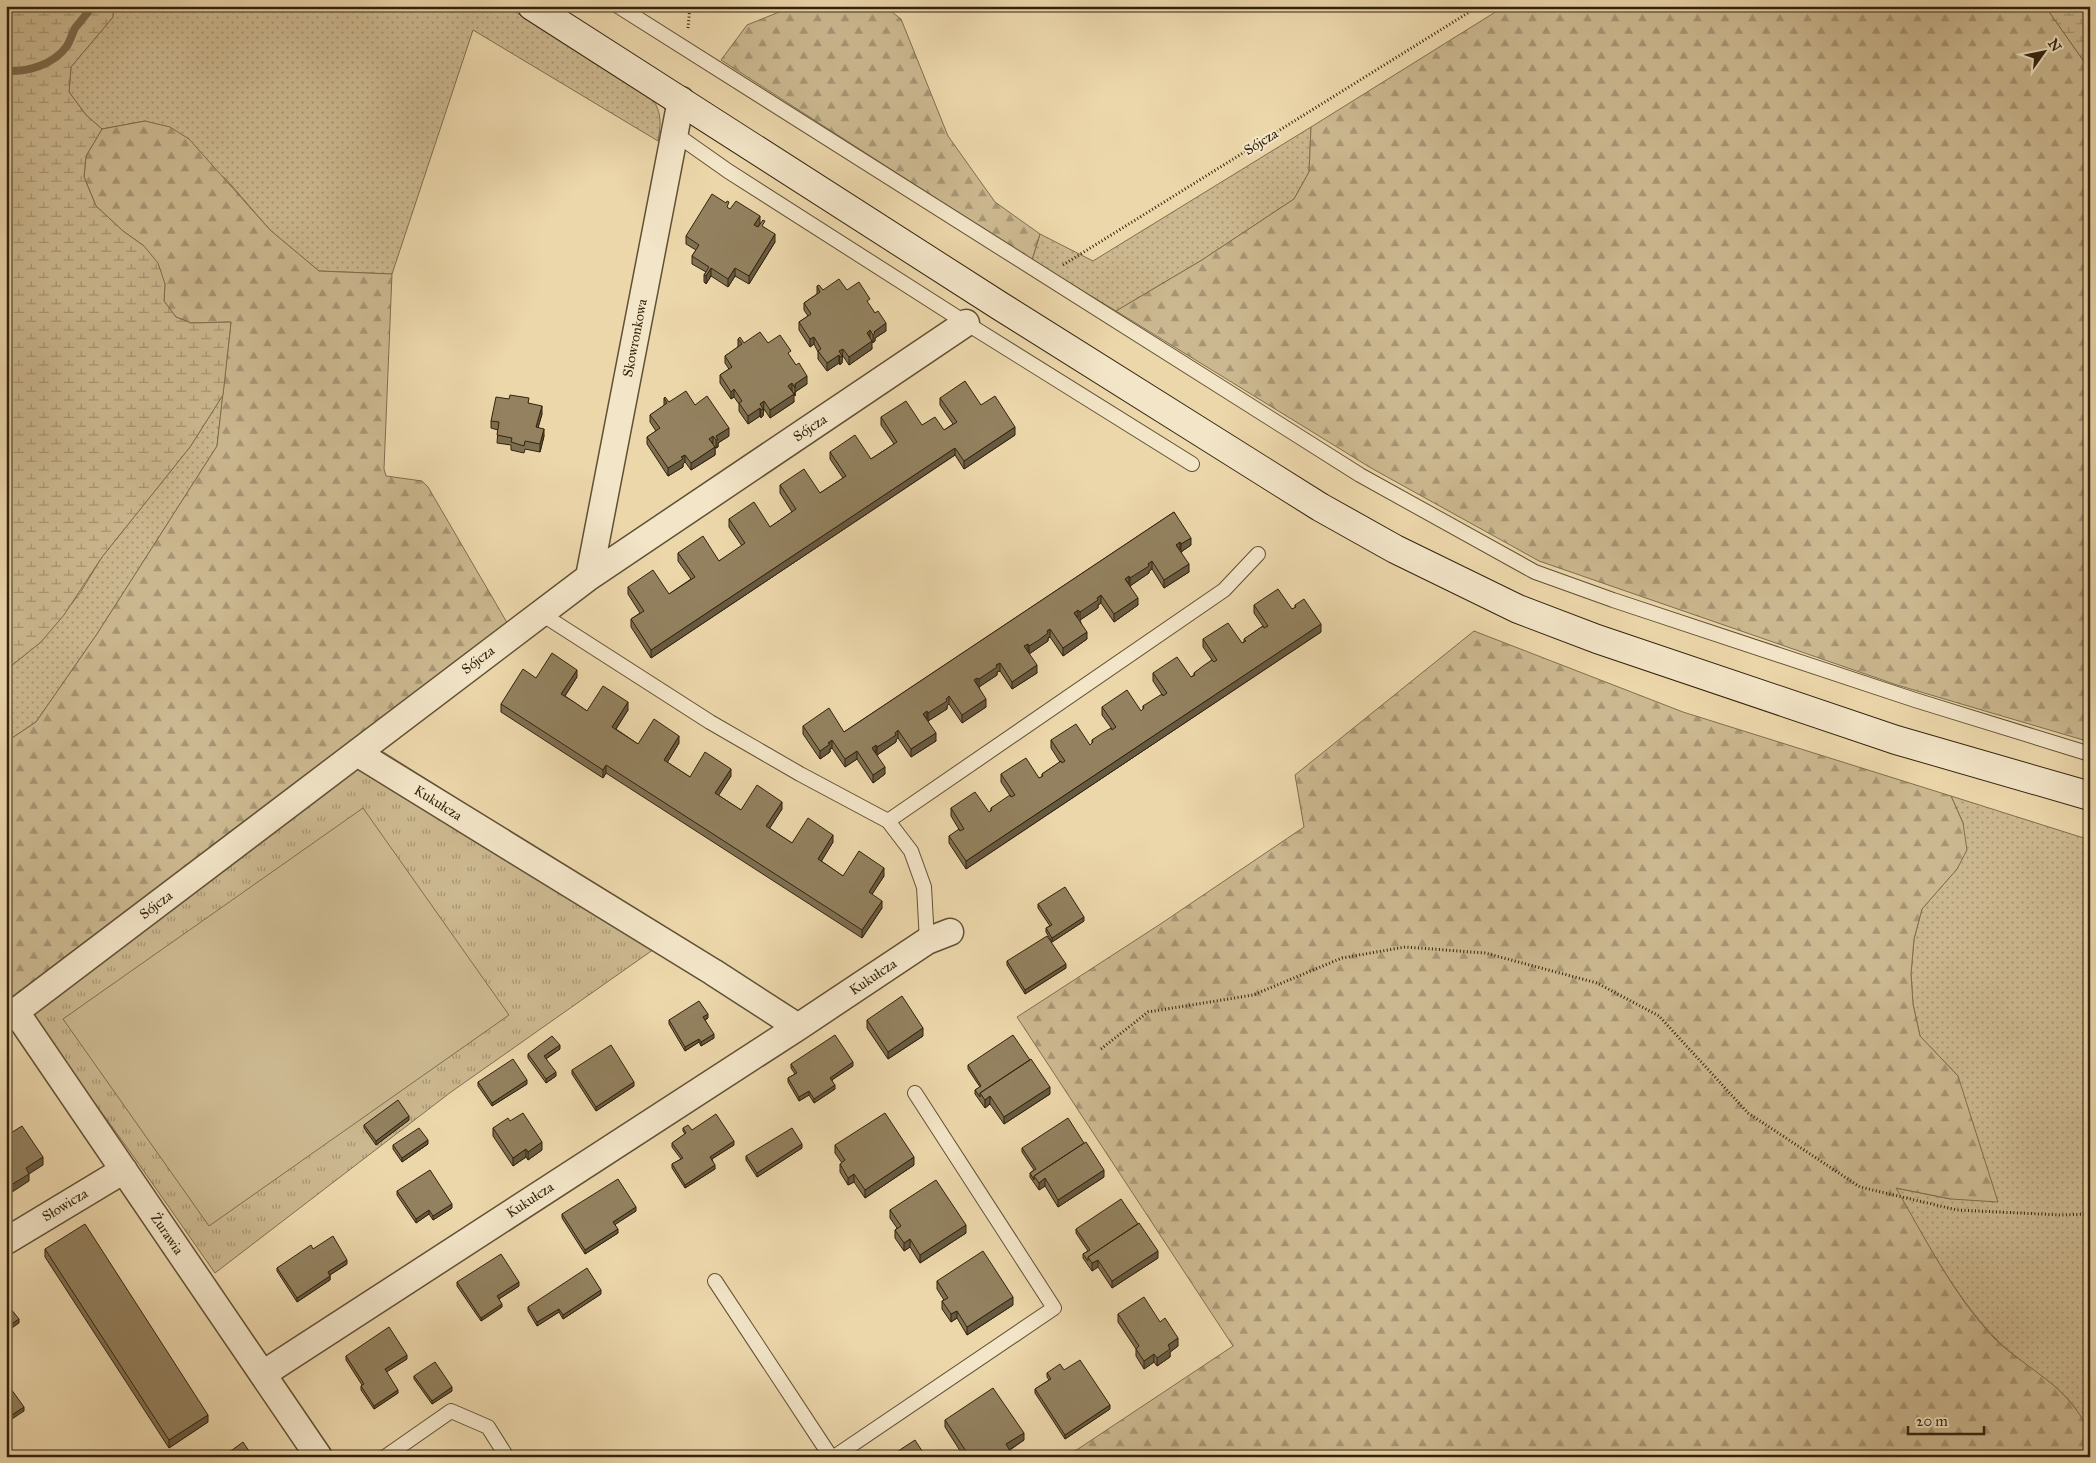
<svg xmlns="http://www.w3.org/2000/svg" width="2096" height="1463" viewBox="0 0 2096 1463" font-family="'IM FELL Great Primer',serif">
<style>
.grass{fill:url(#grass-dots);stroke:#7f6e4e}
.forest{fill:url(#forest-firs);stroke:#7f6e4e}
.wetland{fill:url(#wetland-marsh);stroke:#7f6e4e}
.park{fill:url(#park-tufts);stroke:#7f6e4e}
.pitch{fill:#ccb890;stroke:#7f6e4e}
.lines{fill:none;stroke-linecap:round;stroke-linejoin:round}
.stream{stroke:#7c6a4b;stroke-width:8}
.lane-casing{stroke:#605034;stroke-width:16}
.street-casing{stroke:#605034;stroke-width:29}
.secondary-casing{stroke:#32230c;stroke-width:30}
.path{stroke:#32230c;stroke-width:3;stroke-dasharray:1 2.5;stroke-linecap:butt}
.lane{stroke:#f3e5c8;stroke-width:14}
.street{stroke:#f3e5c8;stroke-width:26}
.secondary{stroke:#f3e5c8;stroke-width:28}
.wall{fill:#7e6f52;stroke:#32230c}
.shaded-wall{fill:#675a42;stroke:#32230c}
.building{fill:#93815f;stroke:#32230c}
.labels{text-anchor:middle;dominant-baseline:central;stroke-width:4.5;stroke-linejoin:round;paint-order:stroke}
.street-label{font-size:14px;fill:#32230c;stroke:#f3e5c8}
</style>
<defs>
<pattern id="grass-dots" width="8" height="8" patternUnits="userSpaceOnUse" patternTransform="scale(1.25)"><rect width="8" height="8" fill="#ccb890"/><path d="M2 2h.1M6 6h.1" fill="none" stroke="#a69574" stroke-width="1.8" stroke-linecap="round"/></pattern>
<pattern id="forest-firs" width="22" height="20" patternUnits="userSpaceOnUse" patternTransform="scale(1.25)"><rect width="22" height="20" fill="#ccb890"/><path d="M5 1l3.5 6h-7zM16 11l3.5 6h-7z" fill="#a69574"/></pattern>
<pattern id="wetland-marsh" width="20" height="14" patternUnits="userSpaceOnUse" patternTransform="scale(1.25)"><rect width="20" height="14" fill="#ccb890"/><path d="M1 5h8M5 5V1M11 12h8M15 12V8" fill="none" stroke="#a69574"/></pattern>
<pattern id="park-tufts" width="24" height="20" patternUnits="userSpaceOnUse" patternTransform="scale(1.25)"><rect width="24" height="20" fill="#ccb890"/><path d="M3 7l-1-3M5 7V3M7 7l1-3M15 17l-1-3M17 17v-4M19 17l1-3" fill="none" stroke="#a69574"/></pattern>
</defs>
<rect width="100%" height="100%" fill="#ecd7ab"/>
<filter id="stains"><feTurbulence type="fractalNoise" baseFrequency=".004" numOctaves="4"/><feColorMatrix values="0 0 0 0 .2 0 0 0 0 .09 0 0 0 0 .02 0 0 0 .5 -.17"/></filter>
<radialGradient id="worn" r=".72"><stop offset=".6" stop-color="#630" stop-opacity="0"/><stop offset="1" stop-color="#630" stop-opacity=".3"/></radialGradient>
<path class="grass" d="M113,6H506L652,98C662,113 661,124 658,141L473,30L392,274L319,271L270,230L226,179L145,121L102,129L86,115L69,92L71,67L113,17Z
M1311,127L1309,172L1294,199L1202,260L1116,311L1032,260L1040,234L1093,261Z
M223,395L217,446L97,634L36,722L6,742V670L41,642L80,593L102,557L190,447Z
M1951,796L2090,840V1433C2082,1419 2075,1406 2064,1395C2042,1374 2015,1359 1994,1337C1953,1294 1925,1238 1895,1188L1951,1199L1958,1076L1920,1036L1913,1004L1911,974L1914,939L1922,909L1957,869L1963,823Z"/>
<path class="forest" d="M794,6H884L901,19L948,136L995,202L1040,234L1032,260L721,60L747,25Z
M1505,6H2045L2090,70V742L1897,685L1539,561L1371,468L1116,311L1202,260L1294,199L1309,172L1311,127Z
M145,121L170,127L189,139L270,230L319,271L392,274L384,469L386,476L422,481L428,487L509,626L358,736L6,1002V742L36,722L97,634L217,446L231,322L191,323L176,317L164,301L165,284L144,246L123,231L96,206L84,177L86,156L102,129Z
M1474,631L1683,712L1951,796L1963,823L1967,850L1957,869L1922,909L1914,939L1911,974L1913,1004L1920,1036L1958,1076L1998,1202L1951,1199L1896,1188C1925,1238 1954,1296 1994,1338C2019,1363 2054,1379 2075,1408C2089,1427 2090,1434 2090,1457H1066L1233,1346L1017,1017L1162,923L1304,827L1295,775Z"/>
<path class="wetland" d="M6,6H113V17L71,67L69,92L86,115L102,129L86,156L84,177L96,206L123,231L144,246L158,263L165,284L164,301L176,317L191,323L231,322L223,395L190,447L102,557L64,615L41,642L6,670Z
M2045,6H2090V70Z"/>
<path class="park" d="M358,736L674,935L451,1092L215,1273L136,1160L16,994Z"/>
<path class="pitch" d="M363,808L509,1015L209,1226L63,1019Z"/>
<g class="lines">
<path class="stream" d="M6,71C28,72 53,65 67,46C70,41 72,34 75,28C81,21 87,14 92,6"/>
<g class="lane-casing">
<path id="lane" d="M618,6L1360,475L1535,572L1613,600L1915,700L2090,754
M674,133L728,171L966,323L1192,464
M540,613L710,722L800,774L888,821L911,851L924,887L927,941
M888,821L1224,590L1258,554
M715,1281L831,1457
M385,1457L451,1411L488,1427L507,1457
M834,1457L1054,1308L915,1093"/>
</g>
<g class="street-casing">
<path id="street" d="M589,577L681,100
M357,753L713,972L798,1027
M16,1012L319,1457
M6,1019L589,577L966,323
M6,1241L124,1170
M263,1374L798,1027L927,941L950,932"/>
</g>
<g class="secondary-casing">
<path id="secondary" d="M532,6L1000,306L1320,507L1395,549L1518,609L1597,639L1896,740L2090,796"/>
</g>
<path class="path" d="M688,28L690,6
M1063,265L1479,6
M1101,1049L1148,1012L1253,995L1342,958L1405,947L1485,953L1597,983L1659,1016L1748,1113L1860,1187L1957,1210L2061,1215L2090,1214"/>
<use href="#lane" class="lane"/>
<use href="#street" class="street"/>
<use href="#secondary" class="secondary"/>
</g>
<path class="wall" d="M729,209L760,224L758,227L765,228L775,242L749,284L735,276L728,287L711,276L706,284L704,282V275L706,272L692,264V256L696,250L686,244V236Z
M817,286L823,290H847L870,306L886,331L875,338V341L873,343L870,338L872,349L849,365L843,356L842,357V363L840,365L839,363L827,371L818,359V352L814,344L810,347L799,330V322L808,316L804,310V303L817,294Z
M738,339L744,343H768L791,358L807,384L795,392V396L792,391L794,402L770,418L764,409L763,416L761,418L760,416L748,424L739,411V404L734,397L731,399L720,383V375L729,369L725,363V356L738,347Z
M664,398L669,402L695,405L729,436L718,443V447L716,448L715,447V455L691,470L685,462L683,464V467L668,476L647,444V437L656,431L650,422V415L664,406Z
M940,398L981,405L1015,435L964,469L955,455L651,658L631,627V619L640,613L628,594V587L669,594L691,579L678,561V553L719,561L742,546L729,527V519L770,527L792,512L780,493V485L820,493L843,478L830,459V452L871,459L894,444L881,425V417L944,430L953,424L940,405Z
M529,403L542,414L538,427L544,436L540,452L525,449L524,453L511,450V445L497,443L498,430L491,428V421Z
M1174,512L1191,545L1181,552L1189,572L1164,588L1152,569L1149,571V573L1130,586L1138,605L1114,622L1101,603L1098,605V608L1080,620L1087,639L1063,656L1050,637L1048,638V641L1029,654L1037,673L1012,689L1000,671L997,672V675L979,687L986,707L962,723L949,704L947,706V709L928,721L936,741L911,757L898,738L896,740V742L877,755L885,774L873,783L857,759L845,767L832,748L830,749V752L820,759L803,734V726L844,732Z
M1254,605L1292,609L1295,608V605L1321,632L966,869L949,843V836L960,831L951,816V808L989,812L991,810V808L1011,797L1001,782V774L1039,778L1042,777V774L1060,762L1051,748V740L1090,745L1092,743V740L1112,729L1102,715V707L1141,711L1143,709V706L1163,696L1153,681V673L1191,677L1194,675V673L1212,660L1203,647V639L1242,643L1244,642V639L1263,626L1254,613Z
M577,677L565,696L587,711L628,710L616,729L638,744L679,743L667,762L690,777L731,776L718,795L741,810L782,809L769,828L792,843L833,842L821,861L843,876H884L872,894L882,908L862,938L606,773L603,778L501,712V704L536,678Z
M1038,904L1084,921L1052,942L1046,932V928L1050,926L1038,908Z
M1007,961L1066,968L1025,994L1007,965Z
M708,1018L705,1020L714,1038L701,1046L699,1042L685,1051L669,1024V1020Z
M867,1020L923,1036L888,1059L867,1028Z
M560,1049L546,1059L556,1076L546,1083L528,1058V1054Z
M791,1064L853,1066L832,1080L835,1089L814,1103L809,1095L799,1101L788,1082V1078L795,1074L791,1068Z
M968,1065L1050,1094L1004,1124L990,1104L985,1108L975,1094V1090L980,1087L968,1069Z
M572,1070L634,1086L596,1111L572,1074Z
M478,1082L527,1084L492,1106L478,1086Z
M409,1120L376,1145L364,1128V1125Z
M510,1121L542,1150L528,1160L526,1157L513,1166L493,1136V1128Z
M683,1128L734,1145L712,1159L715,1169L685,1188L672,1168V1164L681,1159L672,1147V1143L685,1134L683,1131Z
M428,1144L402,1162L393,1149V1145Z
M835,1145L914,1165L865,1198L854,1182L848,1185L840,1172V1164L842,1163L835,1153Z
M802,1148L757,1177L746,1160V1156Z
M1022,1148L1104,1177L1058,1207L1045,1186L1039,1190L1030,1177V1173L1034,1170L1022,1152Z
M397,1191L452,1208L433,1220L429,1214L416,1223L397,1195Z
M890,1210L966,1233L920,1263L910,1247L904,1251L895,1238V1230L897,1228L890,1218Z
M636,1211L615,1224L618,1233L585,1254L562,1218V1214Z
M1076,1229L1158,1258L1112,1288L1098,1267L1092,1271L1083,1258V1254L1088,1251L1076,1233Z
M45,1249L208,1422L169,1448L45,1257Z
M313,1249L347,1264L330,1275V1280L297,1302L277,1271V1268Z
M937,1281L1013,1305L967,1335L957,1318L951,1322L942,1309V1301L944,1300L937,1289Z
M457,1282L519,1286L499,1299L502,1307L481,1321L457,1286Z
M601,1294L563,1319L559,1312L537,1326L528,1311V1307Z
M1118,1314L1160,1322L1178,1346L1170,1352V1357L1157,1366L1154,1362L1144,1369L1136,1356V1349L1118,1322Z
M346,1356L407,1359L386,1372L398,1393L374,1409L361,1390V1386L362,1385L346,1360Z
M1064,1370L1110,1409L1065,1439L1035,1393V1389L1049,1380L1047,1377V1373Z
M414,1376L452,1391L432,1404L414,1379Z
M945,1420L1024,1440L1010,1450V1457H964L945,1427Z"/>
<path class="shaded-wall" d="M760,216V224L754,233V225Z
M775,234V242L749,284V276Z
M711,268V276L706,284V276Z
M735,268V276L728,287V279Z
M886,323V331L875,338V341L873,343V335L874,332Z
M870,330V338L867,333Z
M814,337V344L810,347V339Z
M872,341V349L849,365V357Z
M843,349L842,363L840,365L839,351Z
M839,355V363L827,371V363Z
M807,376V384L795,392V396V384Z
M792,383V391L788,386Z
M734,389V397L731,399V392Z
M794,394V402L770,418V410Z
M764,401L763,416L761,418L760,404Z
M542,406V414L536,435V427Z
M760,408V416L748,424V416Z
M1015,427V435L964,469V461Z
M729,428V436L718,443V447L716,448V436Z
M544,429V436L540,452V444Z
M713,436V444L709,439Z
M715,447V455L691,470V463Z
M955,448V455L651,658V650Z
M685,455V462L683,464V467L668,476V468Z
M1191,538V545L1181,552V544Z
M1180,542V550L1176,545Z
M1152,561V569L1149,571V573L1130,586V578Z
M1189,564V572L1164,588V580Z
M1129,576V584L1125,579Z
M1101,595V603L1098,605V608L1080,620V612Z
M1138,598V605L1114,622V614Z
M1078,610V618L1074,613Z
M1321,624V632L966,869V861Z
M1050,629V637L1048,638V641L1029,654V646Z
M1087,632V639L1063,656V648Z
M1028,644V652L1024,646Z
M1000,663V671L997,672V675L979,687V679Z
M1037,665V673L1012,689V682Z
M577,670V677L561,702V694Z
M977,678V685L974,680Z
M949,696V704L947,706V709L928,721V713Z
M986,699V707L962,723V715Z
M628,702V710L612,735V727Z
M927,711V719L923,714Z
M898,730V738L896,740V742L877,755V747Z
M936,733V741L911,757V749Z
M679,736V743L664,768V760Z
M832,740V748L830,749V752L820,759V751L828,743Z
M876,745V753L872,748Z
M857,751V759L845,767V759Z
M606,765V773L603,778V770Z
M885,767V774L873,783V775Z
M731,769V776L715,801V793Z
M782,802V809L766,834V826Z
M833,835V842L818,867V859Z
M884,868V876L869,899V892Z
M882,901V908L862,938V930Z
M1084,917V921L1052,942V938Z
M1066,964V968L1025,994V990Z
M708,1014V1018L703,1021V1017Z
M923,1028V1036L888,1059V1052Z
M714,1034V1038L701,1046V1042Z
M699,1039V1042L685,1051V1047Z
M560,1045V1049L544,1060V1056Z
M853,1062V1066L830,1081V1078Z
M556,1072V1076L546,1083V1079Z
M527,1080V1084L492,1106V1103Z
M634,1082V1086L596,1111V1107Z
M835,1085V1089L814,1103V1099Z
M1050,1087V1094L1004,1124V1117Z
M809,1091V1095L799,1101V1097Z
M990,1096V1104L985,1108V1100Z
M409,1116V1120L376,1145V1141Z
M428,1140V1144L402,1162V1158Z
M734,1141V1145L710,1160V1157Z
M542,1142V1150L528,1160V1152Z
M802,1144V1148L757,1177V1173Z
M526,1149V1157L513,1166V1158Z
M43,1157V1165L29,1174V1181L6,1196V1188L26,1168Z
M914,1157V1165L865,1198V1190Z
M715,1165V1169L685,1188V1185Z
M1104,1170V1177L1058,1207V1200Z
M854,1174V1182L848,1185V1178Z
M1045,1178V1186L1039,1190V1183Z
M452,1204V1208L433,1220V1216Z
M636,1207V1211L613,1226V1222Z
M429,1210V1214L416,1223V1219Z
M966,1225V1233L920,1263V1255Z
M618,1229V1233L585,1254V1250Z
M910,1239V1247L904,1251V1243Z
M1158,1251V1258L1112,1288V1281Z
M347,1260V1264L328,1276V1272Z
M1098,1260V1267L1092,1271V1263Z
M330,1276V1280L297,1302V1298Z
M519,1282V1286L497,1300V1296Z
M601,1290V1294L563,1319V1315Z
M1013,1297V1305L967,1335V1327Z
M502,1304V1307L481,1321V1318Z
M559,1309V1312L537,1326V1322Z
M957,1311V1318L951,1322V1314Z
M19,1319V1323L6,1332V1328Z
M1178,1338V1346L1170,1352V1357L1157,1366V1358L1168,1345Z
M1154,1354V1362L1144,1369V1361Z
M407,1355V1359L385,1373V1369Z
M452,1387V1391L432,1404V1401Z
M398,1390V1393L374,1409V1406Z
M1110,1405V1409L1065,1439V1435Z
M24,1407V1411L6,1423V1419Z
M208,1415V1422L169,1448V1440Z
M1024,1433V1440L1006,1452V1444Z
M1010,1451V1457H1001Z"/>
<path class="building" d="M712,194L726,203L727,201L729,202L727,207L730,209L736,201L760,216L754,225L758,227L763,220L765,221L762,226L775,234L749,276L735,268L728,279L711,268L706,276L704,275L709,267L692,256L699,245L686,236Z
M839,279L847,290L859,282L870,299L867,301L875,313L878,311L886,323L874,332L875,333L873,335L870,330L867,333L872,341L849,357L843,349L839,351L842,356L840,357L839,355L827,363L818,351L821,349L814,337L810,339L799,322L811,314L804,303L820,292L817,286L819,285L823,290Z
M760,332L768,343L780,335L791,351L788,353L796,365L799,363L807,376L795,384V388L792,383L788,386L794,394L770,410L764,401L760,404L763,409L761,410L760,408L748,416L739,403L742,401L734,389L731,392L720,375L732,367L725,356L742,344L738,339L740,337L744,343Z
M965,381L981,405L995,396L1015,427L964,461L955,448L651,650L631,619L644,611L628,587L653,570L669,594L695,577L678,553L703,536L719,561L745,543L729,519L754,502L770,527L796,509L780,485L804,469L820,493L846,476L830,452L855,435L871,459L897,442L881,417L906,401L922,425L935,417L944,430L957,422L940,398Z
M686,391L695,405L707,396L729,428L716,436L718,440H716L713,436L709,439L715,447L691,463L685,455L681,457L683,459L668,468L647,437L660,428L650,415L667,403L664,398L665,397L669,402Z
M510,395L529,398L528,403L542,406L536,427L544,429L540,444L525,441L524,446L511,442L512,438L497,435L499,422L491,421L496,397L509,399Z
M1174,512L1191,538L1181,544L1180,542L1176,545L1189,564L1164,580L1152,561L1148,564L1149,566L1130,578L1129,576L1125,579L1138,598L1114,614L1101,595L1097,598L1098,600L1080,612L1078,610L1074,613L1087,632L1063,648L1050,629L1047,631L1048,633L1039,640L1029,646L1028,644L1024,646L1037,665L1012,682L1000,663L996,665L997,667L979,679L977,678L974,680L986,699L962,715L949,696L946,699L947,701L928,713L927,711L923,714L936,733L911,749L898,730L895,733L896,735L887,741L877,747L876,745L872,748L885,767L873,775L857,751L845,759L832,740L828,743L830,744L820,751L803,726L829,708L844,732Z
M1278,589L1292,609L1296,607L1295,605L1304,599L1321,624L966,861L949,836L959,829L960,831L964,829L951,808L975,792L989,812L992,810L991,808L1010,795L1011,797L1015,795L1001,774L1026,758L1039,778L1043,776L1042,774L1061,761L1062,763L1065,761L1051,740L1076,724L1090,745L1093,742L1092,740L1101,734L1111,728L1112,730L1116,727L1102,707L1127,690L1141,711L1144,708L1143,706L1162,694L1163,696L1167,693L1153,673L1177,657L1191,677L1195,675L1194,673L1203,666L1212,660L1214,662L1217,660L1203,639L1228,623L1242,643L1246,641L1244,639L1263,626L1264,628L1268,626L1254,605Z
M552,653L577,670L561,694L574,702L587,711L603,686L628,702L612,727L638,744L654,719L679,736L664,760L690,777L705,752L731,769L715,793L741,810L757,785L782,802L766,826L792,843L808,818L833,835L818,859L830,867L843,876L859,851L884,868L869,892L882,901L862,930L606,765L603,770L501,704L523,669L536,678Z
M1065,887L1084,917L1052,938L1046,928L1052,925L1038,904Z
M1047,936L1066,964L1025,990L1007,961Z
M902,996L923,1028L888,1052L867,1020Z
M699,1001L708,1014L703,1017L714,1034L701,1042L699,1039L685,1047L669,1020Z
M835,1035L853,1062L830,1078L835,1085L814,1099L809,1091L799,1097L788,1078L797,1073L791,1064Z
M1013,1035L1030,1060L980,1093V1097L975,1090L981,1086L968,1065Z
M552,1036L560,1045L544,1056L556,1072L546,1079L528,1054Z
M611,1045L634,1082L596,1107L572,1070Z
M513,1059L527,1080L492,1103L478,1082Z
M1031,1059L1050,1087L1004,1117L990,1096L985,1100L980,1093Z
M398,1100L409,1116L376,1141L364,1125Z
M523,1113L542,1142L528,1152L526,1149L513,1158L493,1128L508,1118L510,1121Z
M885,1113L914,1157L865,1190L854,1174L848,1178L840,1164L845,1160L835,1145Z
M716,1114L734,1141L710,1157L715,1165L685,1185L672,1164L683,1158L672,1143L686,1133L683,1128L688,1125L692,1130Z
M1068,1118L1084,1143L1034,1176V1180L1030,1173L1036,1169L1022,1148Z
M22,1126L43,1157L26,1168L29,1174L6,1188V1136Z
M419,1128L428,1140L402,1158L393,1145Z
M792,1128L802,1144L757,1173L746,1156Z
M1086,1142L1104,1170L1058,1200L1045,1178L1039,1183L1034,1176Z
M430,1170L452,1204L433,1216L429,1210L416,1219L397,1191Z
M618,1179L636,1207L613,1222L618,1229L585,1250L562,1214Z
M936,1180L966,1225L920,1255L910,1239L904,1243L895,1230L901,1226L890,1210Z
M1121,1199L1138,1224L1088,1257V1261L1083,1254L1090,1250L1076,1229Z
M1139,1223L1158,1251L1112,1281L1098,1260L1092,1263L1088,1257Z
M85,1224L208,1415L169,1440L45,1249Z
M333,1236L347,1260L328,1272L330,1276L297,1298L277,1268L311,1245L313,1249Z
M983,1251L1013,1297L967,1327L957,1311L951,1314L942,1301L948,1298L937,1281Z
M501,1254L519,1282L497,1296L502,1304L481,1318L457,1282Z
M587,1268L601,1290L563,1315L559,1309L537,1322L528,1307Z
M1144,1297L1160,1322L1165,1318L1178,1338L1168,1345L1170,1349L1157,1358L1154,1354L1144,1361L1136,1349L1139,1346L1118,1314Z
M6,1303L19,1319L6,1328Z
M389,1327L407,1355L385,1369L398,1390L374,1406L361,1386L364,1384L346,1356Z
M1080,1360L1110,1405L1065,1435L1035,1389L1051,1379L1047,1373L1060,1364L1064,1370Z
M435,1362L452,1387L432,1401L414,1376Z
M6,1382L24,1407L6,1419Z
M993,1388L1024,1433L1006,1444L1010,1451L1001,1457H995L993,1453L988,1457H970L945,1420Z
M915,1440L926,1457H889Z
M243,1442L253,1457H224V1456Z"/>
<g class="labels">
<g class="street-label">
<text transform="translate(1261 142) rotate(-32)">Sójcza</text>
<text transform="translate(635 338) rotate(-79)">Skowronkowa</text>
<text transform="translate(810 428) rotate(-34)">Sójcza</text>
<text transform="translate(478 660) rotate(-37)">Sójcza</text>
<text transform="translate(438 803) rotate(32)">Kukułcza</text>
<text transform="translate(156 905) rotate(-37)">Sójcza</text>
<text transform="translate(873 977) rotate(-34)">Kukułcza</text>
<text transform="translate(530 1200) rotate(-33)">Kukułcza</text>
<text transform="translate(65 1205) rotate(-31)">Słowicza</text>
<text transform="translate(167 1234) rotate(56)">Żurawia</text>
</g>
</g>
<rect width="2096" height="1463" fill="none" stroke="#ecd7ab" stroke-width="25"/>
<rect x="8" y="8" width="2081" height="1448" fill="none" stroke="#32230c" stroke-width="2.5"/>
<rect x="12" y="12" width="2071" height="1438" fill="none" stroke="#32230c"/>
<g transform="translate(2044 52) rotate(57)" stroke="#f3e5c8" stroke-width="4" paint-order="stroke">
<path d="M0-4L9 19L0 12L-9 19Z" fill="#32230c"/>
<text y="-8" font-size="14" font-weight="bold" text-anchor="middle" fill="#32230c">N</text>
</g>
<path d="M1908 1426v8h76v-8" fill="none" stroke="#32230c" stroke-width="2.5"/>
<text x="1916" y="1426" font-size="15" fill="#32230c" stroke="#f3e5c8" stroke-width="4" paint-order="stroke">20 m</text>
<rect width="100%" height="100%" filter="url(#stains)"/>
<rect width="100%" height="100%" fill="url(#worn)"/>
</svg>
